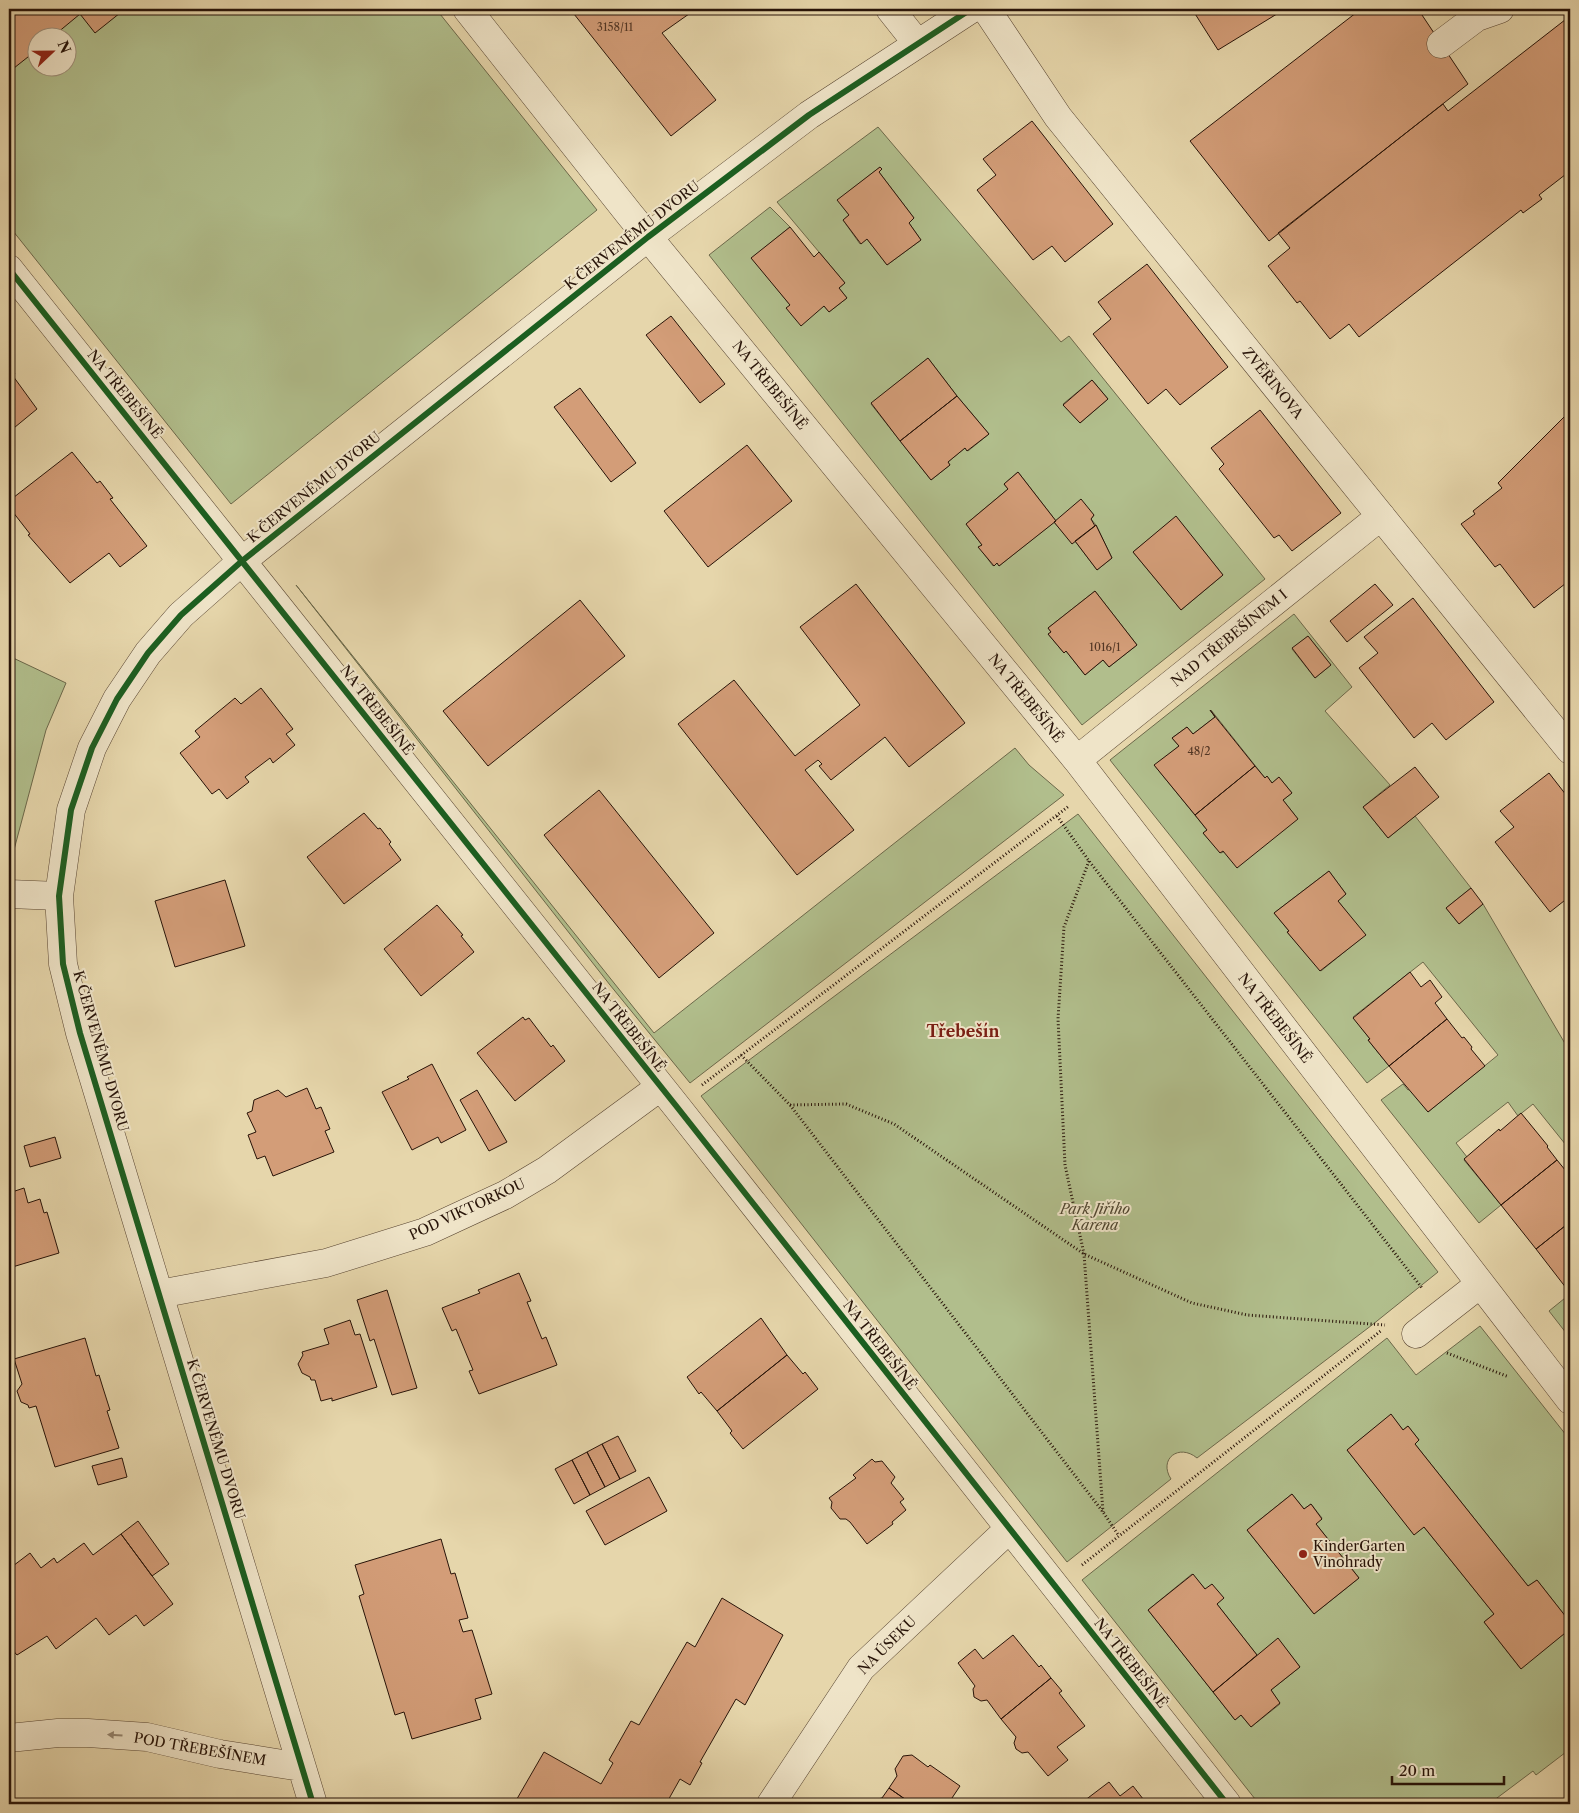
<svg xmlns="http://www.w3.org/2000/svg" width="1579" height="1813" viewBox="0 0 1579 1813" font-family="'Libre Caslon Text',serif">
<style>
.green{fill:#b1be8c;stroke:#6c684a;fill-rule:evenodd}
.building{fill:#d39d78;stroke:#271308}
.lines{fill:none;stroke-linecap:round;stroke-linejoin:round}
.minor-casing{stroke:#574431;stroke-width:29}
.path{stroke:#271308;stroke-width:3;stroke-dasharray:1 2.5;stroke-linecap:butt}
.minor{stroke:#efe4c8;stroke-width:28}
.cycleway-casing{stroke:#efe4c8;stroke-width:9}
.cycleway{stroke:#1b5e20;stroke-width:6}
.oneway{fill:#958672}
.poi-dot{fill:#8f2418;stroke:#efe4c8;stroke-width:2}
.labels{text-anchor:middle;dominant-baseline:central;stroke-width:4;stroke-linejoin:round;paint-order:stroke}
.number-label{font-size:11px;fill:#523624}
.street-label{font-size:14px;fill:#271308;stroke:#efe4c8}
.park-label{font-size:14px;font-style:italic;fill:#504630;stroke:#efe4c8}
.poi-label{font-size:14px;fill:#271308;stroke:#efe4c8;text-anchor:start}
.quarter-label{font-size:16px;font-weight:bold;fill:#7a1f14;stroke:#efe4c8}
</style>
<rect width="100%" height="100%" fill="#e6d6ab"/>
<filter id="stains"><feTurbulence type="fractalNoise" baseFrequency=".004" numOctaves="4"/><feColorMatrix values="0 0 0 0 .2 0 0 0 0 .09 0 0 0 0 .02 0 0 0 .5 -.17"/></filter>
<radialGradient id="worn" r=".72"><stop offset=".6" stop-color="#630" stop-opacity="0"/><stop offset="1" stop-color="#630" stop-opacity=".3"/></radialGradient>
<path class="green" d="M9,9H436L597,210L231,504L9,226ZM38,38H68V68H38Z
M878,127L1061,342L1069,336L1265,579L1082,725L709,255L770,207L790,227L752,258L790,305L787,308L824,306L829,312L847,298L839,288L845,283L777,202ZM880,167L882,169L879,172L914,218L909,223L921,240L887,265L867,239L860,244L843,220L849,215L838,200ZM928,358L957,396L989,434L968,451L965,448L948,462L950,465L931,480L871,404ZM1092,380L1108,399L1080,423L1063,404ZM1018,472L1056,521L1094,515L1091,519L1096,525L1112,558L1097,570L1075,541L1072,543L1054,522L999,566L997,563L993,566L979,547L982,545L966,524L1008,489L1004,484ZM1176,517L1223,575L1181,610L1133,552ZM1095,591L1137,645L1109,667L1103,660L1085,675L1066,651L1064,653L1048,634L1051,632L1048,628Z
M296,585L654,1033L1015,748L1029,765L1064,795L690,1083L610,985Z
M1294,614L1352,687L1325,711L1390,785L1363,807L1388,838L1415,816L1471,888L1446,908L1459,924L1483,904L1570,1052V1150L1533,1104L1518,1116L1508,1102L1456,1143L1467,1157L1464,1160L1501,1205L1479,1223L1381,1100L1403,1084L1408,1090L1410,1089L1428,1112L1498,1055L1423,962L1353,1017L1370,1039L1368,1040L1389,1066L1367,1083L1110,760ZM1308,636L1331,665L1315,678L1292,649ZM1211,710L1265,778L1267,776L1272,783L1279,777L1292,793L1283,800L1298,819L1221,853L1203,833L1207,830L1155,766L1179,746L1172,738L1187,727L1193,734L1215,717ZM1329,871L1346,894L1338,901L1365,935L1321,971L1288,933L1289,931L1274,913Z
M9,656L66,683L46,730L11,861L9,860Z
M1078,814L1438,1272L1372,1325L1197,1458C1179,1443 1158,1459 1171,1479L1067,1562L701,1096Z
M1570,1294V1338L1549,1311Z
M1480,1326L1570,1440V1622L1537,1580L1528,1586L1415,1444L1419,1440L1408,1426L1403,1430L1391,1415L1347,1450L1414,1534L1424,1527L1494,1614L1484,1622L1520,1668L1570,1629V1749L1536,1775L1533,1771L1489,1804H1259L1082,1580L1387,1338L1416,1375ZM1292,1494L1304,1509L1311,1504L1322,1518L1316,1524L1359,1578L1314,1614L1247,1530ZM1192,1574L1205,1589L1223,1598L1217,1604L1257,1655L1213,1692L1148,1610ZM1278,1639L1300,1667L1271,1690L1280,1704L1251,1727L1241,1715L1235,1720L1213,1692Z"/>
<path class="building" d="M9,9H125L95,33L80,14L51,38H38V49L9,72Z
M570,9H696L662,33L716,100L671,136Z
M1192,9H1285L1218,50Z
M1361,9H1418L1468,84L1269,241L1190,141Z
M1570,16V171L1539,195L1542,199L1523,213L1521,210L1359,337L1349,324L1330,339L1300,301L1297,303L1268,266L1290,248L1278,233L1443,104L1448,111Z
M1032,121L1113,224L1065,262L1052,246L1033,260L977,190L996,175L983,159Z
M880,167L882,169L879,172L914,218L909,223L921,240L887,265L867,239L861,244L843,220L849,215L837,200Z
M790,227L814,257L819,252L845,283L839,288L847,298L829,312L824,306L801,326L786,308L790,305L751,258Z
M1147,264L1228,367L1180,405L1166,389L1148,404L1093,334L1111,319L1098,302Z
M671,316L725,384L700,403L646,335Z
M928,358L957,396L900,441L871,403Z
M9,366L15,374L13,376L37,409L9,432Z
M1092,380L1108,399L1080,423L1063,405Z
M580,388L636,463L611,482L554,407Z
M957,396L989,434L967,451L965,448L948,462L950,465L931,480L900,441Z
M1260,410L1341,513L1292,551L1279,535L1274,538L1219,469L1224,464L1211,448Z
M1570,411V580L1534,608L1500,564L1495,567L1461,524L1475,514L1473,511L1502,488L1498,483Z
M747,445L792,501L708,567L664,511Z
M72,452L97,483L100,481L113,498L110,499L147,546L120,567L109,553L70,583L28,535L30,534L9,507V501Z
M1018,472L1056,521L999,566L997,563L994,566L978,547L982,545L966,524L1008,489L1004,484Z
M1081,499L1094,515L1091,519L1095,526L1072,544L1054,522Z
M1176,516L1223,575L1181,610L1133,552Z
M1096,525L1112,558L1097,570L1075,541Z
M856,584L965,723L909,767L885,737L831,780L819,766L822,764L818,760L805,770L854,830L797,875L678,724L734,680L795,756L860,705L800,627Z
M1375,584L1393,605L1347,642L1330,621Z
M1095,591L1137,645L1109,667L1103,660L1085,675L1066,651L1064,653L1048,634L1051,632L1048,628Z
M1413,598L1494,702L1446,740L1432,723L1414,738L1359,668L1378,653L1364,637Z
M580,600L625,656L488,766L443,711Z
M1308,636L1331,665L1315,678L1292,648Z
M261,688L293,729L286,734L295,745L273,763L270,758L245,777L249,782L227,799L219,789L212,794L180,753L200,737L195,731L235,698L241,704Z
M1210,710L1255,766L1195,815L1154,765L1179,746L1172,738L1187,727L1193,734L1215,717Z
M1255,766L1265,778L1267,776L1272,783L1279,777L1292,793L1283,800L1298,819L1237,868L1223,851L1220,853L1203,833L1207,830L1195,815Z
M1415,767L1439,797L1388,838L1363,807Z
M1549,773L1570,800V899L1569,897L1550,912L1495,842L1514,827L1500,811Z
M599,790L714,933L659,978L544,835Z
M364,813L378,829L380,828L391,842L389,844L401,860L344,904L307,857Z
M1329,871L1346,894L1338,901L1366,935L1320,971L1287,932L1289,931L1274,913Z
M225,880L245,946L175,967L155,901Z
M1471,888L1483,904L1459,924L1446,908Z
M437,905L463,935L461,936L474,952L421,996L384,949Z
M1410,972L1421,987L1430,980L1442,997L1435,1003L1447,1019L1389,1066L1368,1040L1370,1039L1353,1018Z
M523,1017L525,1020L529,1018L551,1047L553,1045L565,1061L515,1101L477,1053Z
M1447,1019L1462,1038L1464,1037L1472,1047L1471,1049L1485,1066L1428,1112L1389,1066Z
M432,1064L466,1130L441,1143L438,1137L412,1150L382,1092L409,1079L407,1077Z
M307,1088L316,1109L321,1107L330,1129L325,1131L334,1152L273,1176L265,1156L257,1159L248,1135L256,1132L247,1113L252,1111L254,1100L278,1090L286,1097Z
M477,1090L507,1142L489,1151L460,1100Z
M1521,1113L1548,1146L1547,1147L1557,1160L1501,1205L1464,1159L1499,1129L1500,1131Z
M55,1137L61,1158L30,1167L24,1146Z
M1557,1160L1570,1176V1222L1536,1249L1501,1205Z
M24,1188L28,1203L40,1199L44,1213L47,1212L59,1253L9,1268V1193Z
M1570,1222V1293L1536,1249Z
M519,1273L531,1301L527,1302L542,1339L546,1337L557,1365L479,1394L469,1371L473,1370L456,1329L452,1331L442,1308L480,1293L478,1290Z
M387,1290L417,1388L392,1395L374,1339L370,1341L357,1300Z
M761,1318L787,1355L717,1411L701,1392L699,1394L687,1377Z
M350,1320L355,1335L360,1334L377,1387L332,1401V1398L321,1401L315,1380H311L310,1377L302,1373L298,1364L303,1355L302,1352L329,1344L324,1329Z
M85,1338L96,1376L99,1375L103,1388L110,1410L107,1411L119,1448L55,1467L36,1406L29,1408L28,1405L21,1402L17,1391L22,1384L14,1359Z
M787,1355L803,1374L805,1372L818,1389L743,1449L730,1433L732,1431L717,1411Z
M1391,1414L1403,1430L1408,1426L1419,1440L1415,1444L1528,1586L1537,1580L1570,1622V1629L1521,1669L1484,1622L1494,1614L1424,1527L1414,1535L1347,1450Z
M618,1436L636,1471L620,1479L602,1444Z
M602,1444L620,1479L605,1487L587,1452Z
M587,1452L605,1487L590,1495L572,1460Z
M122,1458L127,1477L98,1485L92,1466Z
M872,1459L875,1462L882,1461L895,1477L891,1483L904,1499L900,1502L906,1510L892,1522L893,1524L867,1544L850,1522L846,1519H840L831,1508L832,1502L829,1498L856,1478L853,1475Z
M572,1460L590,1495L574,1504L555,1469Z
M649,1477L667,1511L605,1545L586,1511Z
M1292,1494L1304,1509L1311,1504L1322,1519L1316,1524L1359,1578L1314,1614L1247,1530Z
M138,1521L169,1564L152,1576L121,1534Z
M121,1534L173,1604L144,1626L136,1615L109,1635L96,1618L56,1649L47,1636L17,1655L9,1646V1569L30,1553L41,1568L54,1558L57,1563L84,1543L93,1555Z
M441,1539L451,1574L455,1573L468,1618L459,1620L463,1632L472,1630L492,1694L475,1699L481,1719L412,1739L404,1712L395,1715L359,1596L364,1594L355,1565Z
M1193,1574L1205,1589L1212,1584L1224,1598L1217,1604L1257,1655L1213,1692L1148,1610Z
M722,1598L783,1635L745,1705L736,1699L700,1762L702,1763L690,1785L680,1779L666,1804H514L544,1752L601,1784L613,1763L609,1760L631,1721L639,1725L687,1642L695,1647Z
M1013,1635L1039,1667L1041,1665L1051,1678L1001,1719L987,1700L981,1701L974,1697L973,1689L975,1686L958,1663L975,1649L983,1659Z
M1278,1638L1300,1667L1271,1690L1280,1703L1251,1727L1241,1715L1235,1720L1213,1692Z
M1051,1678L1062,1691L1059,1693L1085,1726L1057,1747L1068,1760L1048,1776L1028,1752L1022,1753L1016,1749L1014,1743L1016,1737L1001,1719Z
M912,1755L928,1767L930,1765L960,1786L948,1804H912L889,1788L897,1776L895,1769L903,1756Z
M1109,1782L1120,1796L1133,1786L1147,1804H1080Z
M889,1788L912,1804H870L873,1800L882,1798Z"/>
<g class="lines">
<g class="minor-casing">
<path id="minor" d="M467,9L630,215L1077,760L1570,1400
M890,9L917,43
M986,9L1058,117L1570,750
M1441,44L1477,17L1500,9
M9,269L677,1107L1227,1804
M1077,760L1381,516
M9,894L59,896
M159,1294L326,1263L425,1232L505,1195L547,1170L660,1087
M1416,1334L1480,1284
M9,1738L58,1733H88L147,1737L220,1754L301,1767
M313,1804L80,1033L63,964L59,896L71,810L92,748L117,699L148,653L181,615L242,561L648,237L809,115L971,9
M771,1804L861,1668L1009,1529"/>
</g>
<path class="path" d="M1057,816L1089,861L1422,1288
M1089,861L1064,927L1058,1019L1065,1165L1084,1254L1103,1512
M741,1055L790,1105L1103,1512L1119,1536
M702,1085L1069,806
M790,1105L846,1104L894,1124L1084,1254L1192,1303L1247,1315L1385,1325
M1447,1353L1509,1377
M1082,1565L1382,1330"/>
<use href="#minor" class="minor"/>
<g class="cycleway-casing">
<path id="cycleway" d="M9,269L677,1107L1227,1804
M313,1804L80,1033L63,964L59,896L71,810L92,748L117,699L148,653L181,615L242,561L648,237L809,115L971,9"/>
</g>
<use href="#cycleway" class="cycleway"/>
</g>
<defs><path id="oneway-solid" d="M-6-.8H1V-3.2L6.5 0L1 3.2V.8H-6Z" transform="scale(1.25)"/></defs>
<use class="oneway" href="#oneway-solid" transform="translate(115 1735) rotate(-176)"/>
<circle class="poi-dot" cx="1303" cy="1554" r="5"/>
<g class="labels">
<g class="number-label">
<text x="615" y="27">3158/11</text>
<text x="1105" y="647">1016/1</text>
<text x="1199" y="751">48/2</text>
</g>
<g class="street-label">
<text transform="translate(632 235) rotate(-38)">K ČERVENÉMU DVORU</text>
<text transform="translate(1273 383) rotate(51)">ZVĚŘINOVA</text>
<text transform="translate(770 385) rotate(51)">NA TŘEBEŠÍNĚ</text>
<text transform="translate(125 394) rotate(51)">NA TŘEBEŠÍNĚ</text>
<text transform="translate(314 487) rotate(-39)">K ČERVENÉMU DVORU</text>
<text transform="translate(1229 638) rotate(-39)">NAD TŘEBEŠÍNEM I</text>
<text transform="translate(1026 698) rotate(51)">NA TŘEBEŠÍNĚ</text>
<text transform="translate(377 710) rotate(52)">NA TŘEBEŠÍNĚ</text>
<text transform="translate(1275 1018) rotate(52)">NA TŘEBEŠÍNĚ</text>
<text transform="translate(629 1027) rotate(52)">NA TŘEBEŠÍNĚ</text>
<text transform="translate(101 1051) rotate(74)">K ČERVENÉMU DVORU</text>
<text transform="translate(467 1209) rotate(-25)">POD VIKTORKOU</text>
<text transform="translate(880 1345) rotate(52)">NA TŘEBEŠÍNĚ</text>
<text transform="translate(216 1439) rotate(73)">K ČERVENÉMU DVORU</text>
<text transform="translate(887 1645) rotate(-45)">NA ÚSEKU</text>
<text transform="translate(1131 1663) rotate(52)">NA TŘEBEŠÍNĚ</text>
<text transform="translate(200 1749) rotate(10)">POD TŘEBEŠÍNEM</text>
</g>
<g class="park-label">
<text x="1095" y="1209">Park Jiřího<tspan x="1095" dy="16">Karena</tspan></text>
</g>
<g class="poi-label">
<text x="1313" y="1546">KinderGarten<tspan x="1313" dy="16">Vinohrady</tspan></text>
</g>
<g class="quarter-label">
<text x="963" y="1031">Třebešín</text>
</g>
</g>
<rect width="1579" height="1813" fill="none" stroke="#e6d6ab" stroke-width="30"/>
<rect x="10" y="10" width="1559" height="1793" fill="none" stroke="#271308" stroke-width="2.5"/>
<rect x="15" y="15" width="1549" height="1783" fill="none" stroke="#271308"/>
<g transform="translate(52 52) rotate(68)"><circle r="24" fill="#efe4c8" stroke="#9f907b"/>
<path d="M0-4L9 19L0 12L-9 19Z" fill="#8f2418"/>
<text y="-8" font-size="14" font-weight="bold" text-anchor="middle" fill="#271308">N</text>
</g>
<path d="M1392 1776v8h112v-8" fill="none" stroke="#271308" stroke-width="2.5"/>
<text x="1399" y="1776" font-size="15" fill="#271308" stroke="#efe4c8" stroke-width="4" paint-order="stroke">20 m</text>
<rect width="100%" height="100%" filter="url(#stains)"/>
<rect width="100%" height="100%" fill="url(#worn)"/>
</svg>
